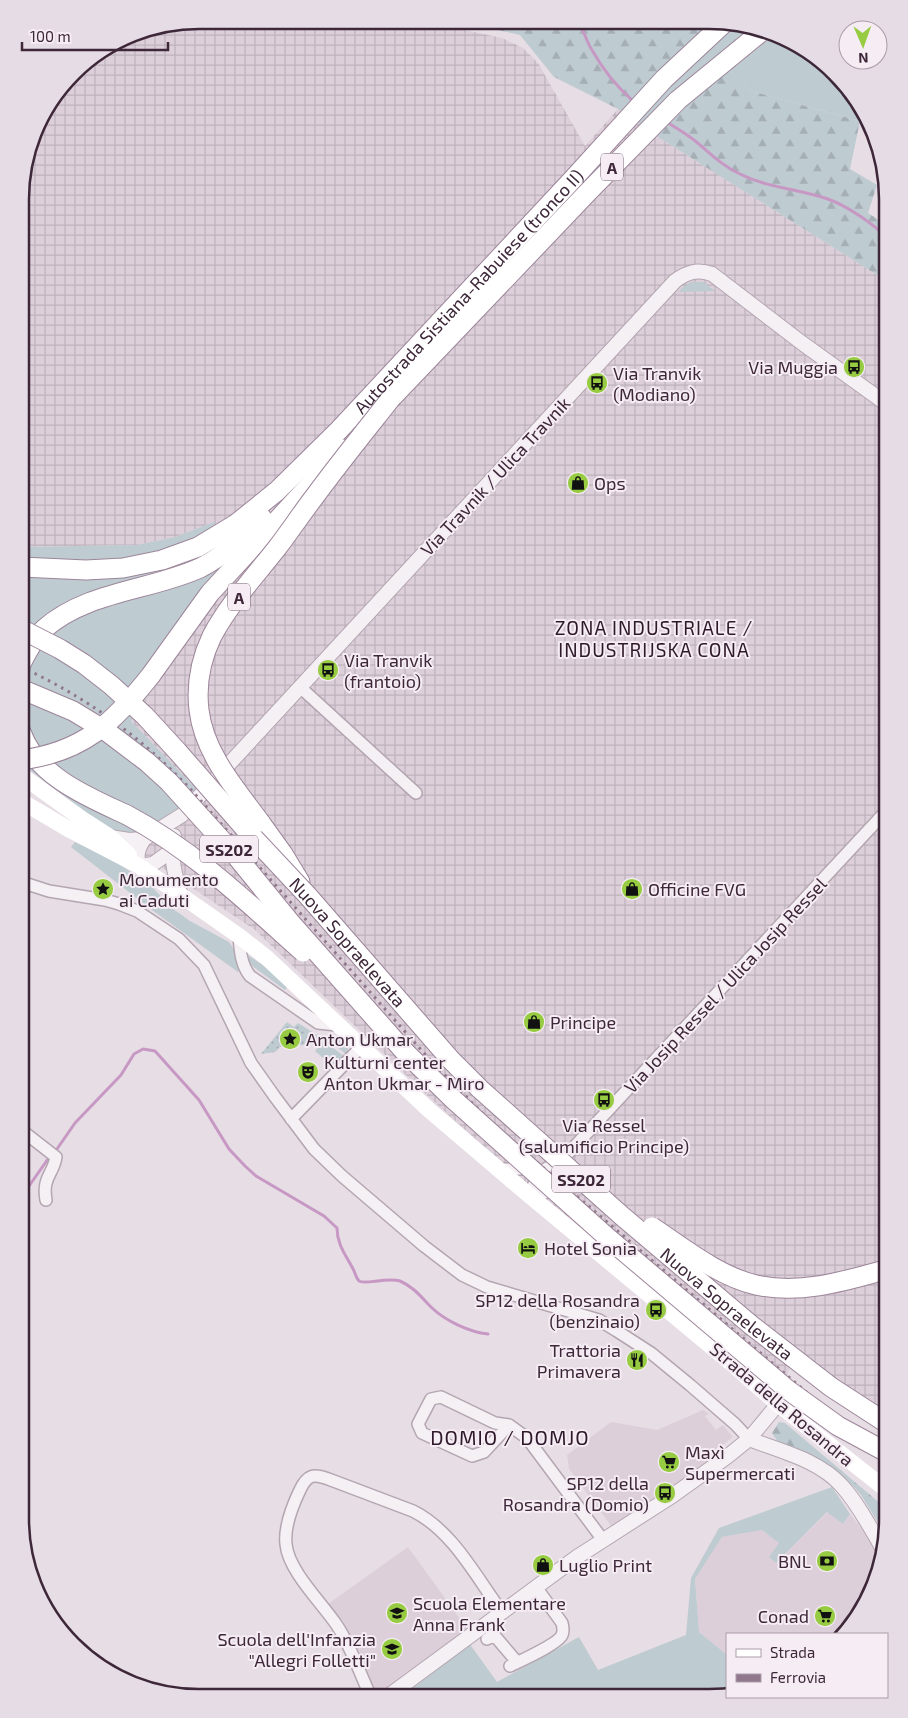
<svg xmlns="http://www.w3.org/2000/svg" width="908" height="1718" viewBox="0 0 908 1718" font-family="'Exo 2',sans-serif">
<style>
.built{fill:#dccfda}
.industrial{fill:url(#industrial-grid)}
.grass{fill:#becbd1}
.forest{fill:url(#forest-firs)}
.park{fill:url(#park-dots)}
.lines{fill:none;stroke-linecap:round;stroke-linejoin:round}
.stream{stroke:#c798c4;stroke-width:3}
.minor-casing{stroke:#b4a6b1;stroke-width:14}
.tertiary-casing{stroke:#b4a6b1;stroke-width:16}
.trunk-casing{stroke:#9d859a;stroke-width:21}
.minor{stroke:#f5f0f4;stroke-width:11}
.tertiary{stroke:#f5f0f4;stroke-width:14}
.secondary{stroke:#fff;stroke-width:16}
.trunk{stroke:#fff;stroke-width:19}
.rail{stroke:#90778c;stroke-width:3;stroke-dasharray:2.5 5;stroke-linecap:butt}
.trunk-bridge-casing{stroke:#9d859a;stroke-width:21;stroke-linecap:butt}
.trunk-bridge{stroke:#fff;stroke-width:19}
.labels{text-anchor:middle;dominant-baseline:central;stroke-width:4;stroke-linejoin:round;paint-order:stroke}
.shield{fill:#f5ecf4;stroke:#746271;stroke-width:1}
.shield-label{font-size:16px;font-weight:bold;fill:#3d2739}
.street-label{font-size:18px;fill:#3d2739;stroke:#f5ecf4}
.poi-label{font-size:18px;fill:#3d2739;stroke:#f5ecf4;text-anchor:start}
.neighbourhood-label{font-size:19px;letter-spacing:1px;fill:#2e192a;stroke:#f5ecf4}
.quarter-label{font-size:20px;letter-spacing:1px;fill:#2e192a;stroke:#f5ecf4}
.rim{fill:none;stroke:#3d2739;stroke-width:2.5}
</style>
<defs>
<pattern id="industrial-grid" width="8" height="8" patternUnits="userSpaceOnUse" patternTransform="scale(1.25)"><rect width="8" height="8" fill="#dccfda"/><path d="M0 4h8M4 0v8" fill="none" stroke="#beb2bc"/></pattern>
<pattern id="forest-firs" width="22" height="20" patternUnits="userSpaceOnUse" patternTransform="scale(1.25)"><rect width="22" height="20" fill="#becbd1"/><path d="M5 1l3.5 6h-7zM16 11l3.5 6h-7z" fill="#a4aeb4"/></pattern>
<pattern id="park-dots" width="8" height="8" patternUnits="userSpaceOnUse" patternTransform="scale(1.25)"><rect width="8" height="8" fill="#becbd1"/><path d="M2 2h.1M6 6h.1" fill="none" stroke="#a4aeb4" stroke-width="1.8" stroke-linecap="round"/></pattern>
</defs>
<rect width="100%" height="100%" fill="#e7dde5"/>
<path class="built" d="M703,1410L709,1414L705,1416L716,1430L723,1425L733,1437L714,1452L715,1457L711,1462L612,1527L569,1469L567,1455L611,1422L657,1430Z
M828,1512L843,1524L850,1514L868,1537L882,1561L878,1577L851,1628L845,1634H727V1655L699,1632L695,1578L722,1537L762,1530L780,1543L776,1563Z
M408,1547L468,1630L453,1641L451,1640L447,1643V1646L376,1695L344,1622L328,1604Z"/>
<path class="industrial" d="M199,20L423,21L502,38L523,48L538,63L585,146L618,109L658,137L888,282V1427L794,1355L781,1393L495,1157L430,1098L255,930L109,832L196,789L131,721L140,707L214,522L175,537L137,545L21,547V176L39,119L81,65L131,34Z"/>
<path class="grass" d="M768,40C781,41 787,44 795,53L800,51L827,64L861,115L860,121L751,91L730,71Z
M692,282H703L715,291L678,292L687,284Z
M214,522L243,562L140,707L131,721L196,789L178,809L147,832L139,835L109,832L21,763V547L137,545L175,537Z
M75,842L118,863L152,887L173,909L190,921L229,942L237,954L239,970L238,972L152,910L71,847Z
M246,954L266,967L288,986L285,990L251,965Z
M338,1036L348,1048L347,1055L326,1038Z
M324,1041L345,1057L333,1069L330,1064L315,1051Z
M832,1487L850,1514L843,1524L827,1512L776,1563L769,1557L779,1543L762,1530L722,1537L695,1579L699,1632L727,1655V1695L709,1698L402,1697L469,1643L497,1682L579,1637L598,1670L686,1635L691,1578L719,1528Z"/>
<path class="forest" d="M464,22L744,23L763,33L768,40L730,71L751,91L860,121L850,169L877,185L868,213L888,226V282L658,137L618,109L554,77L520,35Z
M779,1422L785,1423L888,1510L887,1537L861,1495L853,1486L825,1464L778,1442L772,1433Z"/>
<path class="park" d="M287,1022L294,1027L298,1023L320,1037L313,1044L280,1047L275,1052L261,1054Z"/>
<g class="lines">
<path class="stream" d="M577,22C585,31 586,41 592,50C603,70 617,87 634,102
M665,121C675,127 685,133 694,140C709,152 722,166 740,174C768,188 799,189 828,199C847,206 874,224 888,239
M57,1149L75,1123L121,1075L134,1054L143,1049L155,1051L199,1100L229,1149L245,1166L256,1176L324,1216L337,1228C337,1244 345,1254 352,1267C355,1271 355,1277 359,1281C363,1285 388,1277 400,1281C414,1287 422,1298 432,1308C446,1321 469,1332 488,1334
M20,1194L29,1186L48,1159"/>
<g class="minor-casing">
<path id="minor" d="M300,687L416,793
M21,882L49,891L105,900L119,904L137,911L179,939L204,965L251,1063L275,1097L314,1149L342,1176L424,1246L462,1275L487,1287L599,1320L617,1331L651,1353L690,1385L735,1424L749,1439
M239,936C240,950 241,965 250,976L318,1023L337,1025
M291,1119L361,1047
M20,1129L56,1157C53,1175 42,1177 46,1200
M498,1169H532
M559,1180C550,1193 546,1194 530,1196C536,1173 541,1170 562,1160L888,809
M509,1425L484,1452L472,1456L422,1433L418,1424L431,1399L441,1397L495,1423L509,1425L527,1438L603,1540
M487,1639L494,1635L517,1662
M510,1666C520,1661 558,1644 562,1635C564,1631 563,1627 562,1623L536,1587
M371,1697C360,1674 352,1649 338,1627C324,1605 288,1571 286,1544C284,1527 292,1507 299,1492C307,1474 313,1473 331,1480L413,1511C453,1531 476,1577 502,1612"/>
</g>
<g class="tertiary-casing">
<path id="tertiary" d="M174,836C170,859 175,875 181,896
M110,837L129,840L144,839L182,815L675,281C687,272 697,269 712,274L802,343L888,405
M144,839C138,848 136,855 139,866L153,864L171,851
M749,1439C780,1451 819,1460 842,1486C859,1505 871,1529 884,1551
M387,1697L577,1557L672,1496L728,1456L749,1439L778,1404"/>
</g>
<g class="trunk-casing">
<g id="trunk">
<path d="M381,409L589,191L678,100L761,32"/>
<path id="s1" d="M21,567L86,570L123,568L162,560L198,547L236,524L277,491L339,430L573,179L664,79L724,23"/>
<path d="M21,664C27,652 34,638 44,629C87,591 149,591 200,568C224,556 243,537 262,518"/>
<path d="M151,675L210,593L343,449"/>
<path d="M21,732C36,776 88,797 127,815"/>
<path d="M260,822L283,854L300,882"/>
</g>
</g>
<use href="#minor" class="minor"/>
<use href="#tertiary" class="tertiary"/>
<path class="secondary" d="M21,775L82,819L110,837L129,855
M21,801L70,830L139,866L239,936L267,958L429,1110L530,1196L730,1362L778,1404L888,1491"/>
<use href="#trunk" class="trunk"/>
<path class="rail" d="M21,667C87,697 145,740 194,793L431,1061L498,1129L852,1431"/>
<g class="trunk-bridge-casing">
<g id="trunk-bridge">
<path id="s2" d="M21,629L60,649L84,664L111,685L145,716L178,752L248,832L308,896L451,1060L480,1089L622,1216L751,1325L831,1387L888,1424"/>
<path d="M21,689L73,711L106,731L147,762L169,782L237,857L290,922L404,1051L454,1100L608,1238L788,1390L838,1426L888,1453"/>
<path d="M21,760C84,752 114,722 151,675"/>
<path d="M127,815C193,850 247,902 303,952"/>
<path d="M260,822C235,788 204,753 199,710C196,685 201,659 212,636C229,604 255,576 277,548C290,531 302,513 315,496C340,462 366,430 392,397"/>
<path d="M652,1227C684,1248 718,1276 756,1285C800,1295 845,1281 888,1269"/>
</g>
</g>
<use href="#trunk-bridge" class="trunk-bridge"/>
</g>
<defs>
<g id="bus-disc" transform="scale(1.125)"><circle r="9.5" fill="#97cc42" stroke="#f5ecf4"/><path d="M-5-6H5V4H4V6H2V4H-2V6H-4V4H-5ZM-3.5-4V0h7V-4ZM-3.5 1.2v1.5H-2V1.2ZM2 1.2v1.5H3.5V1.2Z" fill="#111"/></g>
<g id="shop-disc" transform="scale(1.125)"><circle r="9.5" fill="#97cc42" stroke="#f5ecf4"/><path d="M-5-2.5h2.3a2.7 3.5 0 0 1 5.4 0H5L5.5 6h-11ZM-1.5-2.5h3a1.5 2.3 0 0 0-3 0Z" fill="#111"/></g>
<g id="sight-disc" transform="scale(1.125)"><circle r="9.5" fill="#97cc42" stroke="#f5ecf4"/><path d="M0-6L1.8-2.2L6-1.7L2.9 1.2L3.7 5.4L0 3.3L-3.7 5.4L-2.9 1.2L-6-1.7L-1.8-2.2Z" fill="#111"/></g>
<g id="theatre-disc" transform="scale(1.125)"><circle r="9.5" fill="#97cc42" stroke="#f5ecf4"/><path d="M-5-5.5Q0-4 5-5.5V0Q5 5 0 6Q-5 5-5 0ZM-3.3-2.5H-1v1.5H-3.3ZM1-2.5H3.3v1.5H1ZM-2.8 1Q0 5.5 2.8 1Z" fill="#111"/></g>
<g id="hotel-disc" transform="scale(1.125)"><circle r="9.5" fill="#97cc42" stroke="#f5ecf4"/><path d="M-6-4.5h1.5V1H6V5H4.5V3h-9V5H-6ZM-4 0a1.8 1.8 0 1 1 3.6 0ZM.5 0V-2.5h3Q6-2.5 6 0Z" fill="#111"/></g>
<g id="restaurant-disc" transform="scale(1.125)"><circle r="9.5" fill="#97cc42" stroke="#f5ecf4"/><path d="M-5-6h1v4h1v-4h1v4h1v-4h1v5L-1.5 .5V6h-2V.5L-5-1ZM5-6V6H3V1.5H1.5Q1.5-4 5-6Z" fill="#111"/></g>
<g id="supermarket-disc" transform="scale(1.125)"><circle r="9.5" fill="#97cc42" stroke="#f5ecf4"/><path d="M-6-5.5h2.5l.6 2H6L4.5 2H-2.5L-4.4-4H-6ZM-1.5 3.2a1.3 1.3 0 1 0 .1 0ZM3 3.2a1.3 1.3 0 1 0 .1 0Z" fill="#111"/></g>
<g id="bank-disc" transform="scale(1.125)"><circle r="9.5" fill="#97cc42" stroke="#f5ecf4"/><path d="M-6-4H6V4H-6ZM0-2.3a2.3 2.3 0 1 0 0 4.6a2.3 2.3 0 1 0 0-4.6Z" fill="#111"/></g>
<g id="school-disc" transform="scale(1.125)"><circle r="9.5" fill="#97cc42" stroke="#f5ecf4"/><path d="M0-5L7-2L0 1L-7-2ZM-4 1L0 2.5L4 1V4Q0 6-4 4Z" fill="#111"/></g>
</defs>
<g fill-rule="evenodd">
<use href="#bus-disc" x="854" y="367"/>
<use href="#bus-disc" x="597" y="383"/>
<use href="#shop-disc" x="578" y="483"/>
<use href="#bus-disc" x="328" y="670"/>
<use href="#sight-disc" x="103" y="889"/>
<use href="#shop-disc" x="632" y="889"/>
<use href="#shop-disc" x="534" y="1022"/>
<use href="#sight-disc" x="290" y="1039"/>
<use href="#theatre-disc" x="308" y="1072"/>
<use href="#bus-disc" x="604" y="1100"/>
<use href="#hotel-disc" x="528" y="1248"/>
<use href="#bus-disc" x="656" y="1310"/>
<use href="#restaurant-disc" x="637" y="1360"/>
<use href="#supermarket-disc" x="669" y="1462"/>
<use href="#bus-disc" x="665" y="1493"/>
<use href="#bank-disc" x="827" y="1561"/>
<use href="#shop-disc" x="543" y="1565"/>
<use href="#school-disc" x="397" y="1613"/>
<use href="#supermarket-disc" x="825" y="1616"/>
<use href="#school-disc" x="392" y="1649"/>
</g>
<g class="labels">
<g class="shield">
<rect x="601" y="153.5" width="22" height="27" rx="4"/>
<rect x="228" y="583.5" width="22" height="27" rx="4"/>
<rect x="200" y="835.5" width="58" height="27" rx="4"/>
<rect x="552" y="1165.5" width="58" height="27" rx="4"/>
</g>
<g class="shield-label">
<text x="612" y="167">A</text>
<text x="239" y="597">A</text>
<text x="229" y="849">SS202</text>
<text x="581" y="1179">SS202</text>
</g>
<g class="street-label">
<text stroke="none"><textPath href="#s1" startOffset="554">Autostrada Sistiana-Rabuiese (tronco II)</textPath></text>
<text transform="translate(495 476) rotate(-47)">Via Travnik / Ulica Travnik</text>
<text stroke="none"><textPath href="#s2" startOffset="456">Nuova Sopraelevata</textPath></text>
<text transform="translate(725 985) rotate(-47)">Via Josip Ressel / Ulica Josip Ressel</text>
<text stroke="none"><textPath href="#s2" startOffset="981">Nuova Sopraelevata</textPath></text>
<text transform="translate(782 1404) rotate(40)">Strada della Rosandra</text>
</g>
<g class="poi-label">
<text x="838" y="367" text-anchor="end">Via Muggia</text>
<text x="613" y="373">Via Tranvik<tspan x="613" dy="21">(Modiano)</tspan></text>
<text x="594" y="483">Ops</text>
<text x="344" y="660">Via Tranvik<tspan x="344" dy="21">(frantoio)</tspan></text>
<text x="119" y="879">Monumento<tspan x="119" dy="21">ai Caduti</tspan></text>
<text x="648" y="889">Officine FVG</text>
<text x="550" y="1022">Principe</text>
<text x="306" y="1039">Anton Ukmar</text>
<text x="324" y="1062">Kulturni center<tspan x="324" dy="21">Anton Ukmar - Miro</tspan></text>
<text x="604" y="1125" text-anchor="middle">Via Ressel<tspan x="604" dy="21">(salumificio Principe)</tspan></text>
<text x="544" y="1248">Hotel Sonia</text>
<text x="640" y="1300" text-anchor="end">SP12 della Rosandra<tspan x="640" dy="21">(benzinaio)</tspan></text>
<text x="621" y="1350" text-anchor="end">Trattoria<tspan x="621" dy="21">Primavera</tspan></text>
<text x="685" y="1452">Maxì<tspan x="685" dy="21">Supermercati</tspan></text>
<text x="649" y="1483" text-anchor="end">SP12 della<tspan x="649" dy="21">Rosandra (Domio)</tspan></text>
<text x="811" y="1561" text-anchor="end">BNL</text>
<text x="559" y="1565">Luglio Print</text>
<text x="413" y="1603">Scuola Elementare<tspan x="413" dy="21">Anna Frank</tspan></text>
<text x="809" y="1616" text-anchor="end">Conad</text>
<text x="376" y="1639" text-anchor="end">Scuola dell'Infanzia<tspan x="376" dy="21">"Allegri Folletti"</tspan></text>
</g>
<g class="neighbourhood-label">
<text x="654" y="627">ZONA INDUSTRIALE /<tspan x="654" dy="22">INDUSTRIJSKA CONA</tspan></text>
</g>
<g class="quarter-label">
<text x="510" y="1437">DOMIO / DOMJO</text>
</g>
</g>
<path d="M0 0H908V1718H0ZM199 29H709A170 170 0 0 1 879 199V1519A170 170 0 0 1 709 1689H199A170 170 0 0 1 29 1519V199A170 170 0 0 1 199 29Z" fill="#e6dce5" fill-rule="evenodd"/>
<path class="rim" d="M199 29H709A170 170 0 0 1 879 199V1519A170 170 0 0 1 709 1689H199A170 170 0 0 1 29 1519V199A170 170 0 0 1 199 29Z"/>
<rect x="726" y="1633" width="162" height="65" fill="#f5ecf4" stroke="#ab9da9"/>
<rect x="736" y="1649" width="25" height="8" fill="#ffffff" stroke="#ab9da9"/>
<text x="770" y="1658" font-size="15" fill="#3d2739">Strada</text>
<rect x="736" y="1674" width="25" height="8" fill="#90778c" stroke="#ab9da9"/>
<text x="770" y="1683" font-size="15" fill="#3d2739">Ferrovia</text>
<g transform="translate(863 45) rotate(178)"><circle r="24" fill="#f5ecf4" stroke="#ab9da9"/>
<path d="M0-4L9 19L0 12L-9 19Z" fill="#97cc42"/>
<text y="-8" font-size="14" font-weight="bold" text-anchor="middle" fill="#3d2739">N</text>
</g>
<path d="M22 42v8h146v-8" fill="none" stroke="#3d2739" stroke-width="2.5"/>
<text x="30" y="42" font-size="15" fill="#3d2739" stroke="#f5ecf4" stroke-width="4" paint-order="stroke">100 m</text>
</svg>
